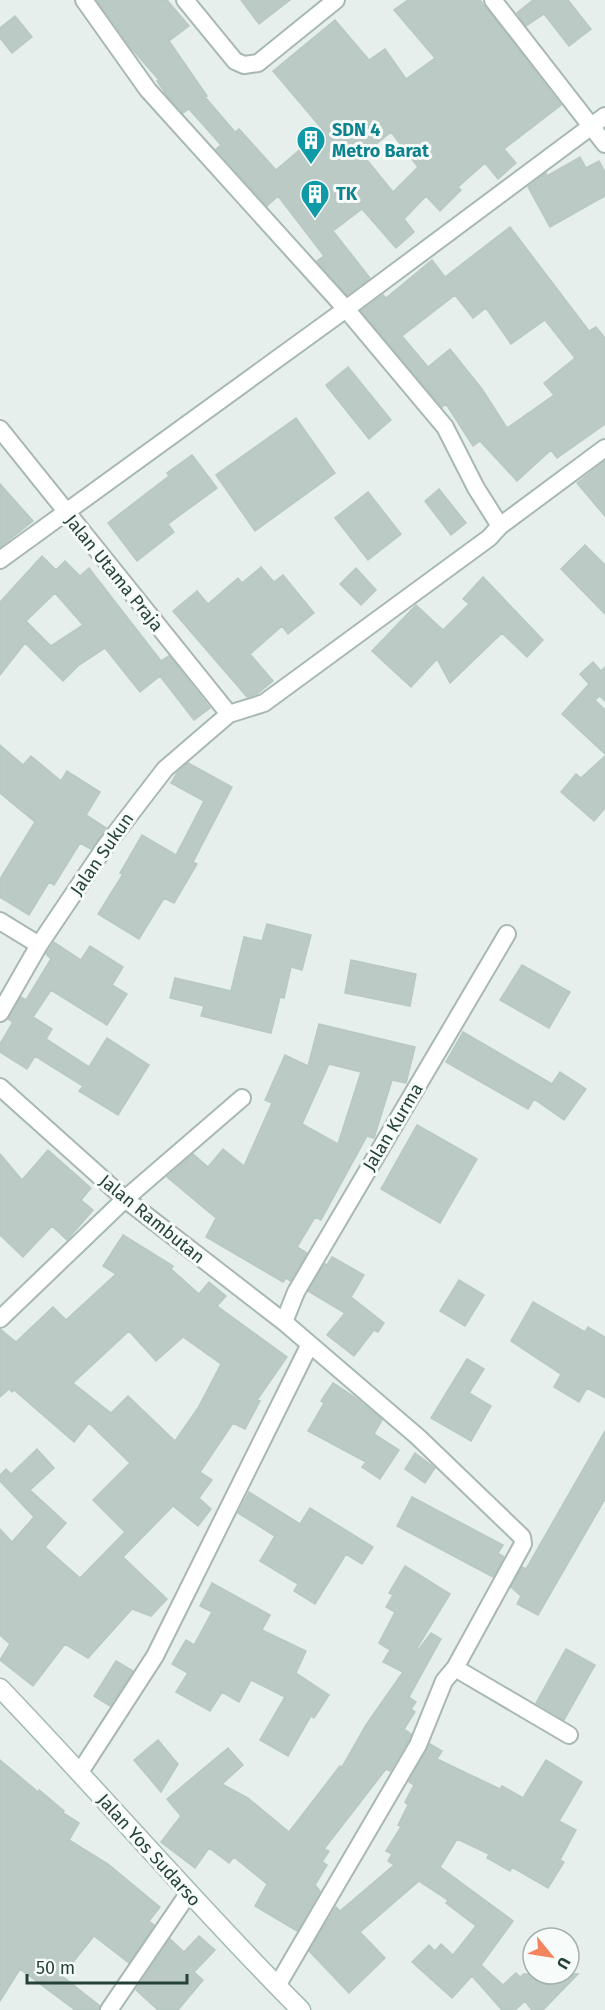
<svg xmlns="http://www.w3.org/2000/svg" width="605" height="2010" viewBox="0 0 605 2010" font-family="'Fira Sans',sans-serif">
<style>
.building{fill:#bbcac4;stroke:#b8c9c2;stroke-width:1.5;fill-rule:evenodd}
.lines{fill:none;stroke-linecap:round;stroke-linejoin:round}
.street-casing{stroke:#a8b8b2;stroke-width:20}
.secondary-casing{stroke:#a4bbb3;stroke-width:21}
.street{stroke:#fff;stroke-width:16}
.secondary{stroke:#fff;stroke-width:18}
.labels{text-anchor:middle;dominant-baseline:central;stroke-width:6;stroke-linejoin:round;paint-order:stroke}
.culture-label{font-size:18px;font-weight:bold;fill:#0d838f;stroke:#f7fbf9;text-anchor:start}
.street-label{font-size:18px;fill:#24423a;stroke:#f7fbf9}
</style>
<rect width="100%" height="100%" fill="#e6efeb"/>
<path class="building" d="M97,0H167L189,26L169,41L207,96L205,97L235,132L239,129L276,170L323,130L273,71L335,20L369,60L385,49L406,79L435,58L394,10L408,0H480L561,105L504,149L516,163L498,179L485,163L458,187L461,190L440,211L426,196L404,219L414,232L396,248L362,209L333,231L370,278L347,295L317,261L324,256L278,196L267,206L216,149L221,145L189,109L183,113L166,94L157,81L159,80L132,49ZM391,132L418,167L393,192L363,155Z
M241,0H290L259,24Z
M533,0H568L591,29L569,46L544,14L526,26L517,13Z
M15,16L32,37L12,53L0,38V28Z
M580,157L586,168L599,161L605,172V196L550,227L528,187L546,173L547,176Z
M510,227L589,331L596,327L605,338V424L557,458L551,450L517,481L480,441L473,446L446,404L442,407L361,311L383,295L386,298L432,260L445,277ZM455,295L473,318L486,308L511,344L545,320L575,358L544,383L554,395L507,428L482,389L450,349L428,367L402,336Z
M348,367L391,420L369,439L326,385Z
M296,418L335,473L255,531L216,475Z
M192,455L217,488L168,524L174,532L137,561L108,523L169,476L167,473Z
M605,461V516L577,483Z
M0,484L33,521L0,547Z
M439,489L466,523L451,535L425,501Z
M368,492L401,534L368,560L335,518Z
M585,545L605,565V614L561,569Z
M42,556L56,570L65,561L80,576L89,568L161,661L169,656L210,708L194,720L160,676L140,692L105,648L79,665L63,681L25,643L0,675V602ZM55,593L83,625L51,646L26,621Z
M261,567L274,582L283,575L314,613L288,634L282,626L250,654L273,681L257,694L247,697L173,611L197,591L208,604L238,578L242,583Z
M356,568L376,590L361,605L340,584Z
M483,577L543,640L527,657L502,633L450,683L437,659L411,687L372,651L416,605L443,630L469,604L463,599Z
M593,662L601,671L605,667V701L600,696L595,700L605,710V754L562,714L589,684L580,674Z
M0,745L23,765L31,756L61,781L67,771L100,792L86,815L106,828L91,849L80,843L54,885L49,882L29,915L0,897V879L35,822L0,793Z
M605,756V808L594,821L561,792L576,774L581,778Z
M188,763L232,787L193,862L197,864L174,903L164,898L139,939L98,914L123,874L120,873L142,835L176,855L204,801L171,783L177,773Z
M267,924L311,935L302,970L291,967L284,998L280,997L271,1033L201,1016L204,1006L170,998L175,978L231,991L244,937L262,941Z
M54,942L81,960L90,946L123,967L112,985L127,994L107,1025L51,990L33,1017L52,1029L46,1039L89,1067L107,1038L149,1065L118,1115L79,1091L83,1086L35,1056L27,1069L0,1052V1044L13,1022L8,1019L21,997L26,1000L51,959L46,954Z
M351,960L416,974L410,1006L345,993Z
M522,965L570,992L549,1028L500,1000Z
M319,1024L415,1047L406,1083L392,1080L374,1138L367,1136L321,1220L315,1217L297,1247L307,1253L290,1281L286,1278L283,1282L206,1237L216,1218L167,1177L193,1154L208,1167L223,1149L244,1166L272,1103L265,1100L285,1055L308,1066ZM329,1064L361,1072L338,1144L302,1124Z
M463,1032L552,1084L560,1072L586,1089L564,1120L534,1099L528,1109L446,1062Z
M417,1125L477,1159L440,1223L381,1189Z
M48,1150L91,1188L81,1200L93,1210L67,1240L52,1226L23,1257L0,1235V1154L22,1180Z
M123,1235L173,1266L171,1269L199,1294L209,1282L226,1296L217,1306L287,1357L257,1400L260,1401L245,1429L233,1423L200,1472L212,1480L199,1498L211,1509L198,1526L173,1506L123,1557L167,1599L151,1616L132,1609L88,1658L65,1644L33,1686L0,1660L10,1644L0,1635V1529L12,1542L34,1517L0,1481V1475L6,1469L11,1474L37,1449L54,1468L30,1490L66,1523L45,1547L80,1578L125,1532L93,1500L130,1463L89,1423L74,1442L14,1390L12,1392L9,1389L0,1397V1329L16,1342L53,1307L66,1320L116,1274L103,1266ZM129,1331L156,1361L183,1337L221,1364L198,1408L175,1441L128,1396L111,1413L73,1383Z
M332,1257L364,1275L351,1297L384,1323L378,1332L374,1330L354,1356L327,1335L345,1313L308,1291L325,1264L327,1265Z
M459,1280L484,1295L465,1326L440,1311Z
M533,1302L585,1332L588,1327L605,1337V1398L587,1388L579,1402L554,1387L561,1374L511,1341Z
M467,1359L484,1369L469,1393L491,1406L471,1441L431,1418Z
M333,1383L356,1398L382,1420L374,1434L399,1450L380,1479L362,1467L366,1462L308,1431L324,1403L321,1401Z
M605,1431V1499L538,1615L517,1604L521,1596L511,1587L522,1567L526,1569Z
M415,1453L435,1468L425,1483L405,1469Z
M249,1492L300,1524L310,1508L373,1547L362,1564L346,1554L315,1604L294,1591L298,1584L260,1561L275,1536L238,1513Z
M412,1497L503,1545L498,1553L504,1557L493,1577L397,1526Z
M405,1566L450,1594L417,1648L419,1649L431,1633L441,1639L409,1697L416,1702L411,1709L415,1712L404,1729L411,1734L409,1740L390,1771L386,1769L324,1849L329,1851L322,1862L327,1865L315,1885L320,1891L297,1931L255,1906L267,1884L234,1857L229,1863L209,1848L195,1868L161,1842L181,1816L167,1799L228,1748L243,1765L222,1784L248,1798L289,1832L340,1766L342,1767L366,1725L403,1672L383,1662L390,1650L379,1643L395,1612L386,1607L393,1595L389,1593Z
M212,1583L270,1615L262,1630L306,1651L296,1673L329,1695L314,1718L311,1716L288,1756L260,1740L285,1697L251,1680L239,1702L222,1692L210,1711L176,1692L188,1673L172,1664L186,1640L194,1645L212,1612L200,1606Z
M566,1649L595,1665L564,1720L536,1703Z
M116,1661L133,1671L110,1706L94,1696Z
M158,1740L178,1764L161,1792L134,1760Z
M430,1744L442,1751L437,1759L500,1789L502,1786L523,1798L546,1760L582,1782L559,1821L576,1830L560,1860L564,1862L548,1888L512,1867L510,1871L487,1858L489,1854L457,1839L440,1867L513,1921L481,1965L503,1985L516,1973L520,1977L524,1974H578L543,2010H532L525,2001L515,2010H502L472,1976L452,1998L412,1962L429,1945L435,1951L441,1944L453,1955L476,1926L446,1903L448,1900L419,1881L360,1932L385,1958L349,1993L309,1951L336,1907L340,1911L394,1865L388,1861L392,1854L386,1851L401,1827L398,1825L408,1805L405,1802L414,1785L409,1782Z
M0,1760L38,1792L39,1790L64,1811L63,1813L79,1823L69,1840L108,1864L160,1907L149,1921L154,1925L129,1963L94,1936L62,1976L100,2006L99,2010H75L20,1969L0,2001Z
M199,1936L215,1950L194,1972L203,1980L178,2010H158L136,1990L170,1939L184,1952Z"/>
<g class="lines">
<g class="street-casing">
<path id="street" d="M84,0L148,90L346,309L445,427L476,488L500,526
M185,0L235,61L244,65L258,63L336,0
M493,0L605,144
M0,429L229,714
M0,560L346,309L605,116
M0,921L39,945
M0,1013L39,945L105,847L165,769L229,714L264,703L489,538L500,526L605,448
M0,1087L125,1199L284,1322L418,1437L522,1537L523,1544L455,1668
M0,1319L125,1199L242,1098
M284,1322L296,1292L507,934
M80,1772L155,1656L309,1346
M277,1986L418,1745L444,1681L455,1668L569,1735
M109,2010L188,1894"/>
</g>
<g class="secondary-casing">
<path id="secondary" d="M0,1688C102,1794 197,1906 301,2010"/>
</g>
<use href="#street" class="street"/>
<use href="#secondary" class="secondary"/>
</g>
<defs>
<g id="building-pin" transform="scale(1.5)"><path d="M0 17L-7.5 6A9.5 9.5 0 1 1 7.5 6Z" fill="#0f9aa8" stroke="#f7fbf9"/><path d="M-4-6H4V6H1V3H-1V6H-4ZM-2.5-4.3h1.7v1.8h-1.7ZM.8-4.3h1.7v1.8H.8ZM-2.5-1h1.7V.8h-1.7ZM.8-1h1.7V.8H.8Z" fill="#fff"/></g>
</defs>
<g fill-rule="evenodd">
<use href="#building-pin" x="311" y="140"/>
<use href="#building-pin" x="315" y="194"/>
</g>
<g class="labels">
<g class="culture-label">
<text x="332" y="130">SDN 4<tspan x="332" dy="21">Metro Barat</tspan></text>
<text x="336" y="194">TK</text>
</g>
<g class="street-label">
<text transform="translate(114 573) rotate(51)">Jalan Utama Praja</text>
<text transform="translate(102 854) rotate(-55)">Jalan Sukun</text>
<text transform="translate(393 1127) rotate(-59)">Jalan Kurma</text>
<text transform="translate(152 1219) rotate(39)">Jalan Rambutan</text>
<text transform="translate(149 1850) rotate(48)">Jalan Yos Sudarso</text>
</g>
</g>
<g transform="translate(551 1956) rotate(120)"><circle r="28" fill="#f7fbf9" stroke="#a3b1ad" stroke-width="1.5"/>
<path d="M0-4.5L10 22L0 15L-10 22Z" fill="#f4845f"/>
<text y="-9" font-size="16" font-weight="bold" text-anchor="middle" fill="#24423a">U</text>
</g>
<path d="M27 1974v9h160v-9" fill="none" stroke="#24423a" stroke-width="3"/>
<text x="36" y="1974" font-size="18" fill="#24423a" stroke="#f7fbf9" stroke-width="4.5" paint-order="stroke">50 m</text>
</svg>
